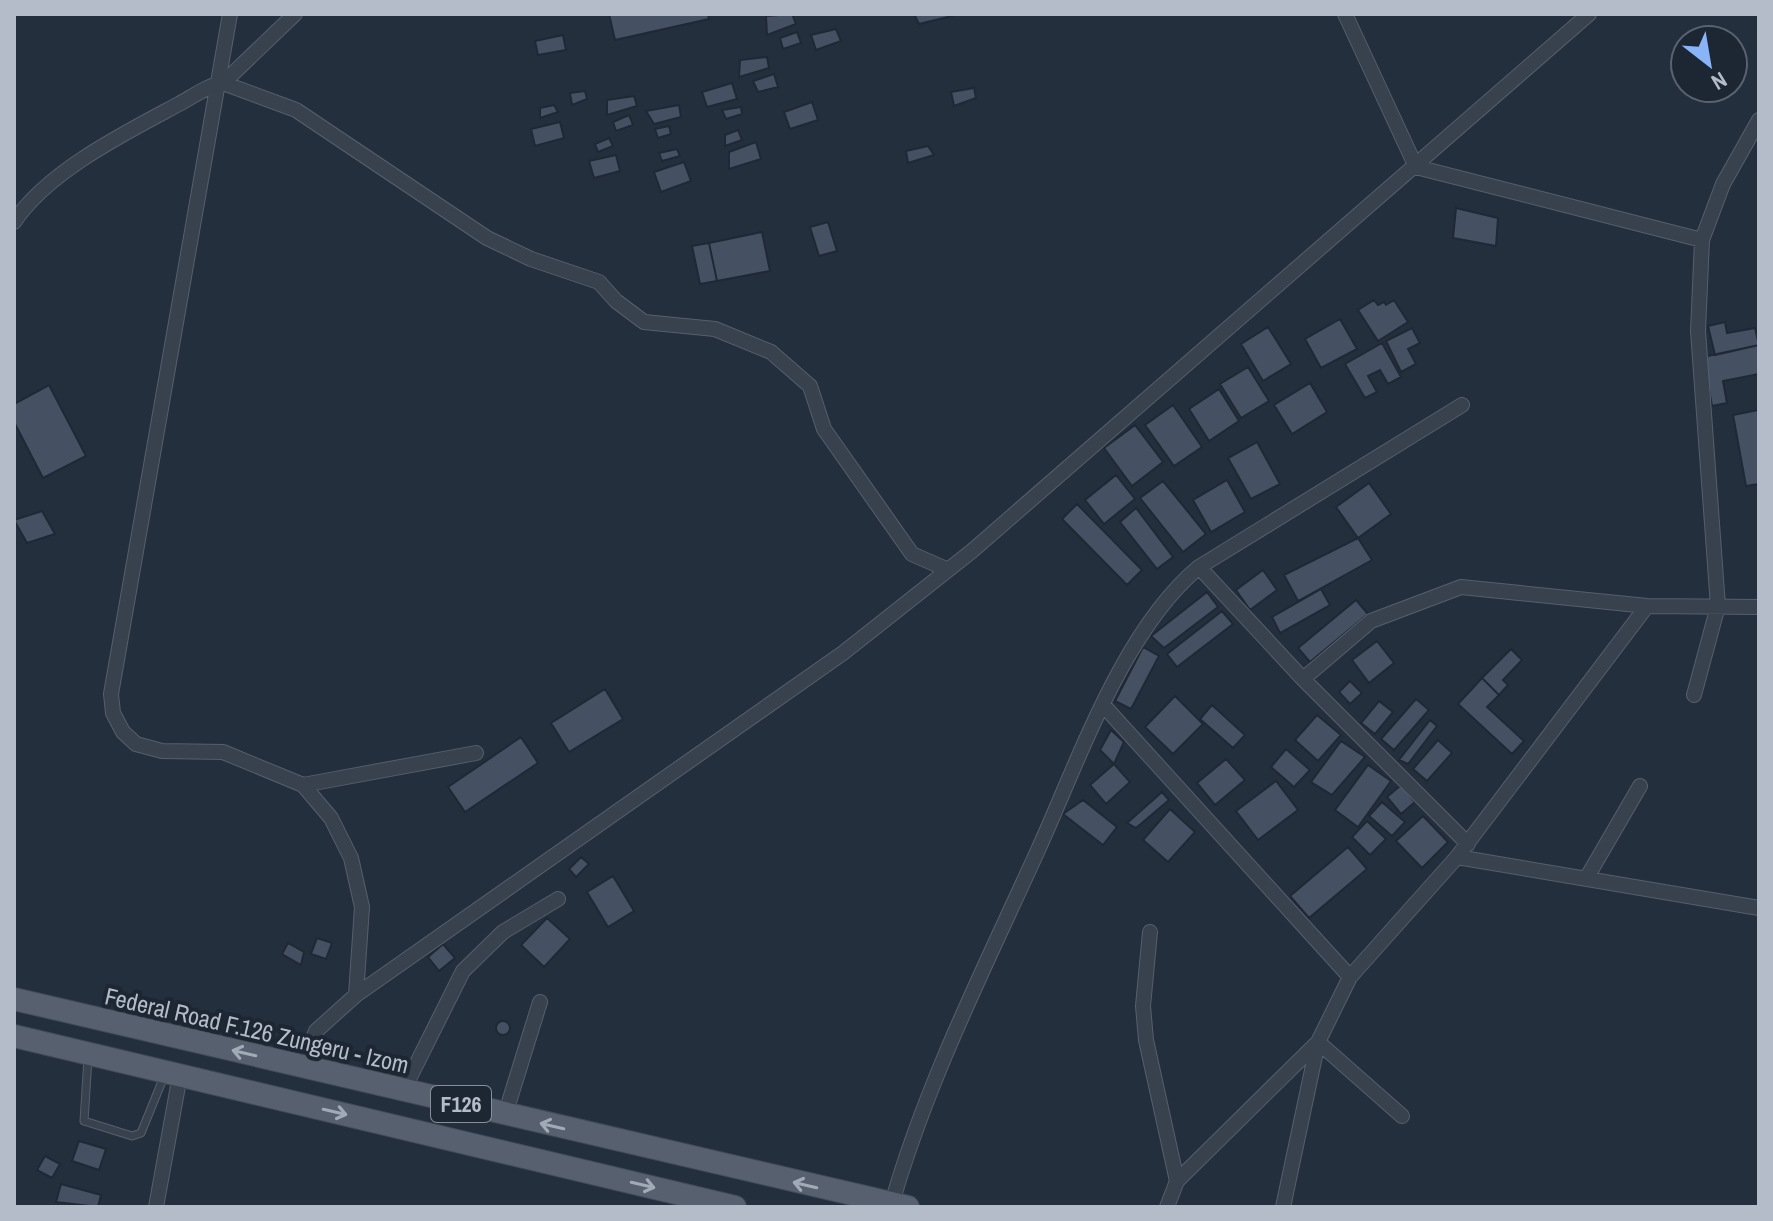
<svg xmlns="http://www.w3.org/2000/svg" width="1773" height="1221" viewBox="0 0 1773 1221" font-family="'Archivo Narrow',sans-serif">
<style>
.building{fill:#455162;stroke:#1f2835;stroke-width:2}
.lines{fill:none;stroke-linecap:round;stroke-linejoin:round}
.lane-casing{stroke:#565f6c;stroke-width:9}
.street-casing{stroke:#565f6c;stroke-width:16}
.primary-casing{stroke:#414a57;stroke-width:24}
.lane{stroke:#38414e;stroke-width:7}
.street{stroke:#38414e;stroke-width:14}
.primary{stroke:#56606e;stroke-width:22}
.oneway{stroke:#a1aab7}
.labels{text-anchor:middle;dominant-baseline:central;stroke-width:8;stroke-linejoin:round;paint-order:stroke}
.shield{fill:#1d2633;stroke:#878f9c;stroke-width:2}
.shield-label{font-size:22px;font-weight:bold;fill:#b4bcc9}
.street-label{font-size:24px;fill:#b4bcc9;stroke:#1d2633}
</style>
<rect width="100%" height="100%" fill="#242f3e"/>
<path class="building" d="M609,14H708L709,19L615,40Z
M792,14L796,24L767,35L766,16Z
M914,14H960L919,24Z
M836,29L841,41L816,50L811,35Z
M797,32L801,43L783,49L780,38Z
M563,35L566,50L538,55L535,41Z
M767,57L769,68L739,77L740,60Z
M774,74L778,87L758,92L753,81Z
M732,83L737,99L707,107L702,92Z
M974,88L976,98L954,106L951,92Z
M585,91L587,99L572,105L570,93Z
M634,96L637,106L607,115V100Z
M812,102L818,120L790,129L784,112Z
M554,105L558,112L540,118V108Z
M679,105L681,117L654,124L646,111Z
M741,107L742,114L726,119L722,110Z
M629,115L633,125L616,131L613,122Z
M560,122L564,138L535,146L531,129Z
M669,126L671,134L658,138L655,129Z
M738,130L742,140L725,146V135Z
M609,138L613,146L598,152L595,144Z
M756,142L761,159L729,169V152Z
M928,146L934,155L908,163L906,151Z
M677,149L680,156L662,161L659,153Z
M616,155L620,171L594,178L589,161Z
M684,162L691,181L661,192L654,172Z
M1456,208L1498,218L1496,246L1453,238Z
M828,222L837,251L819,256L810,227Z
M762,232L770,271L717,281L709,243Z
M709,243L717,281L700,284L692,246Z
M1374,300L1378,305L1384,302L1386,305L1394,300L1408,322L1378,341L1358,310Z
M1340,319L1357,349L1321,368L1305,339Z
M1725,322L1727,333L1755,328L1759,345L1715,355L1708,326Z
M1268,327L1291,364L1263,381L1241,344Z
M1412,328L1420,343L1408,349L1416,364L1401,372L1386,341Z
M1382,343L1401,377L1388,384L1380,370L1368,376L1377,392L1365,398L1345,364Z
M1759,345V374L1723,381L1727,403L1712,406L1703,357Z
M1248,367L1269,401L1241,418L1220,384Z
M1310,383L1327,412L1292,434L1274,405Z
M49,385L86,456L43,478L14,422V404Z
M1219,389L1239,421L1209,441L1189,409Z
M1173,405L1202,447L1174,466L1145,425Z
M1758,410L1759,484L1746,486L1733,415Z
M1135,425L1163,462L1132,486L1104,448Z
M1257,442L1280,484L1251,499L1228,458Z
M1116,475L1135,499L1104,524L1085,500Z
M1227,480L1245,512L1211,532L1193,500Z
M1163,481L1206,534L1183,552L1140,498Z
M1369,483L1391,514L1358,538L1336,507Z
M1077,504L1142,570L1127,585L1062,519Z
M1136,508L1173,557L1157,569L1120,522Z
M42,511L55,534L27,543L14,520Z
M1358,538L1372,560L1298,601L1284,575Z
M1263,570L1277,590L1250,610L1236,590Z
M1321,589L1330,605L1280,633L1272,617Z
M1207,592L1218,607L1164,648L1151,636Z
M1356,600L1368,614L1310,662L1298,648Z
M1222,611L1233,624L1177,667L1167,654Z
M1377,641L1394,663L1369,683L1352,660Z
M1143,647L1159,656L1131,709L1115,701Z
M1511,649L1522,660L1503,680L1508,685L1499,695L1482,678Z
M1482,678L1499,695L1487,707L1524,741L1512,754L1458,704Z
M1350,681L1362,693L1350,704L1339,692Z
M605,689L623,719L569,752L551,723Z
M1175,696L1203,724L1173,754L1145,727Z
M1416,699L1429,710L1394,750L1381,739Z
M1379,701L1393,712L1375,734L1361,723Z
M1212,705L1245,735L1233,748L1200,719Z
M1317,715L1341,735L1318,761L1295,740Z
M1430,720L1437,726L1408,764L1399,760Z
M1111,730L1124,742L1114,764L1100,750Z
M521,737L538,763L465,812L448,787Z
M1438,740L1452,753L1427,781L1413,769Z
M1341,741L1365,757L1332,795L1311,782Z
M1286,749L1310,770L1294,787L1271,767Z
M1226,759L1245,780L1215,805L1197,783Z
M1114,764L1130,782L1106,804L1090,785Z
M1368,765L1391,781L1358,827L1335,810Z
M1276,781L1298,810L1258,840L1236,811Z
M1401,785L1415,802L1401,814L1387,797Z
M1162,792L1169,800L1136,828L1127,823Z
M1083,800L1117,827L1103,845L1063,814Z
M1382,802L1405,822L1392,836L1369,816Z
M1170,809L1195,832L1168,862L1143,840Z
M1423,816L1448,842L1422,868L1396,841Z
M1367,821L1386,839L1370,855L1352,837Z
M1348,847L1367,869L1309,918L1290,896Z
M581,857L589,864L576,877L569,869Z
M613,876L634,911L608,927L587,892Z
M547,918L570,939L544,967L521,945Z
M317,938L332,943L326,959L311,954Z
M288,943L304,952L301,965L282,954Z
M443,944L455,958L439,971L428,957Z
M496 1028a7 7 0 1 1 14 0a7 7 0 1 1-14 0Z
M79,1141L106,1149L99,1170L72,1161Z
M45,1156L60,1164L52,1178L37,1170Z
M61,1184L101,1195L98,1207L56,1202Z"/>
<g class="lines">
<g class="lane-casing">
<path id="lane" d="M88,1058L84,1121L132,1136L141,1133L165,1074"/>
</g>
<g class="street-casing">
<path id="street" d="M230,14L111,694L113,713L123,732L136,744L162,751L223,752L303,785L331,818L351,858L362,907L356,995
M1345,14L1416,167L1702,240
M223,83L295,14
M14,222C48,171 125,133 179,104C192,97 208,85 223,83L296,110L487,238L531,259L599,282L616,301L644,322L715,329L771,352L810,386L824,429L912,554L946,569
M1199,567L1303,679L1468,844
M1303,679L1371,621L1461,587L1647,606L1759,607
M1694,695L1718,606L1698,331L1702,240L1723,184L1759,120
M1104,706L1350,977
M303,785L476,753
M1457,857L1759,908
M1586,879L1640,786
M1150,932L1143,1006L1146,1040L1177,1181
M301,1067L316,1031L356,995L843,653L972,551L1589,14
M403,1091L463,971L503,932L558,899
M505,1115L540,1002
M892,1203C927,1081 986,965 1038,850C1079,760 1123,630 1199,567L1462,405
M156,1207L180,1075
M1167,1207L1177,1181L1318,1042L1350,977L1457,857L1647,606
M1283,1207L1318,1042L1402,1116"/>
</g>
<g class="primary-casing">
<path id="primary" d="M14,999L908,1207
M14,1036L735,1207"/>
</g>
<use href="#lane" class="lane"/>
<use href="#street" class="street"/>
<use href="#primary" class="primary"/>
</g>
<defs><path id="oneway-shaft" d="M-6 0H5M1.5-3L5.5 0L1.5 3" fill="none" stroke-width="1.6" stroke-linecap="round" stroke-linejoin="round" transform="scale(2)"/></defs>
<g class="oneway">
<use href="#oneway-shaft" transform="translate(244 1053) rotate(-167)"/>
<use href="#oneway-shaft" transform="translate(335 1112) rotate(13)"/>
<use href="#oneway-shaft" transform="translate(552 1126) rotate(-167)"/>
<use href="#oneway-shaft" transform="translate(643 1185) rotate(13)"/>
<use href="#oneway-shaft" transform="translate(805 1185) rotate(-167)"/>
</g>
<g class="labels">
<rect class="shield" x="431" y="1086" width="60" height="36" rx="6"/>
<g class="shield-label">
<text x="461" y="1104">F126</text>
</g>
<g class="street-label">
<text transform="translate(257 1030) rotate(13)">Federal Road F.126 Zungeru - Izom</text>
</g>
</g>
<rect width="1773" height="1221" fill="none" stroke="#b4bcc9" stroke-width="32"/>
<g transform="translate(1709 64) rotate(149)"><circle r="38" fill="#1d2633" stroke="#59626f" stroke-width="2"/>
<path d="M0-6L14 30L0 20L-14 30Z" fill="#8ab4f8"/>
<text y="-12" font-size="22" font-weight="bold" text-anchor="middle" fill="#b4bcc9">N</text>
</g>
</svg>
